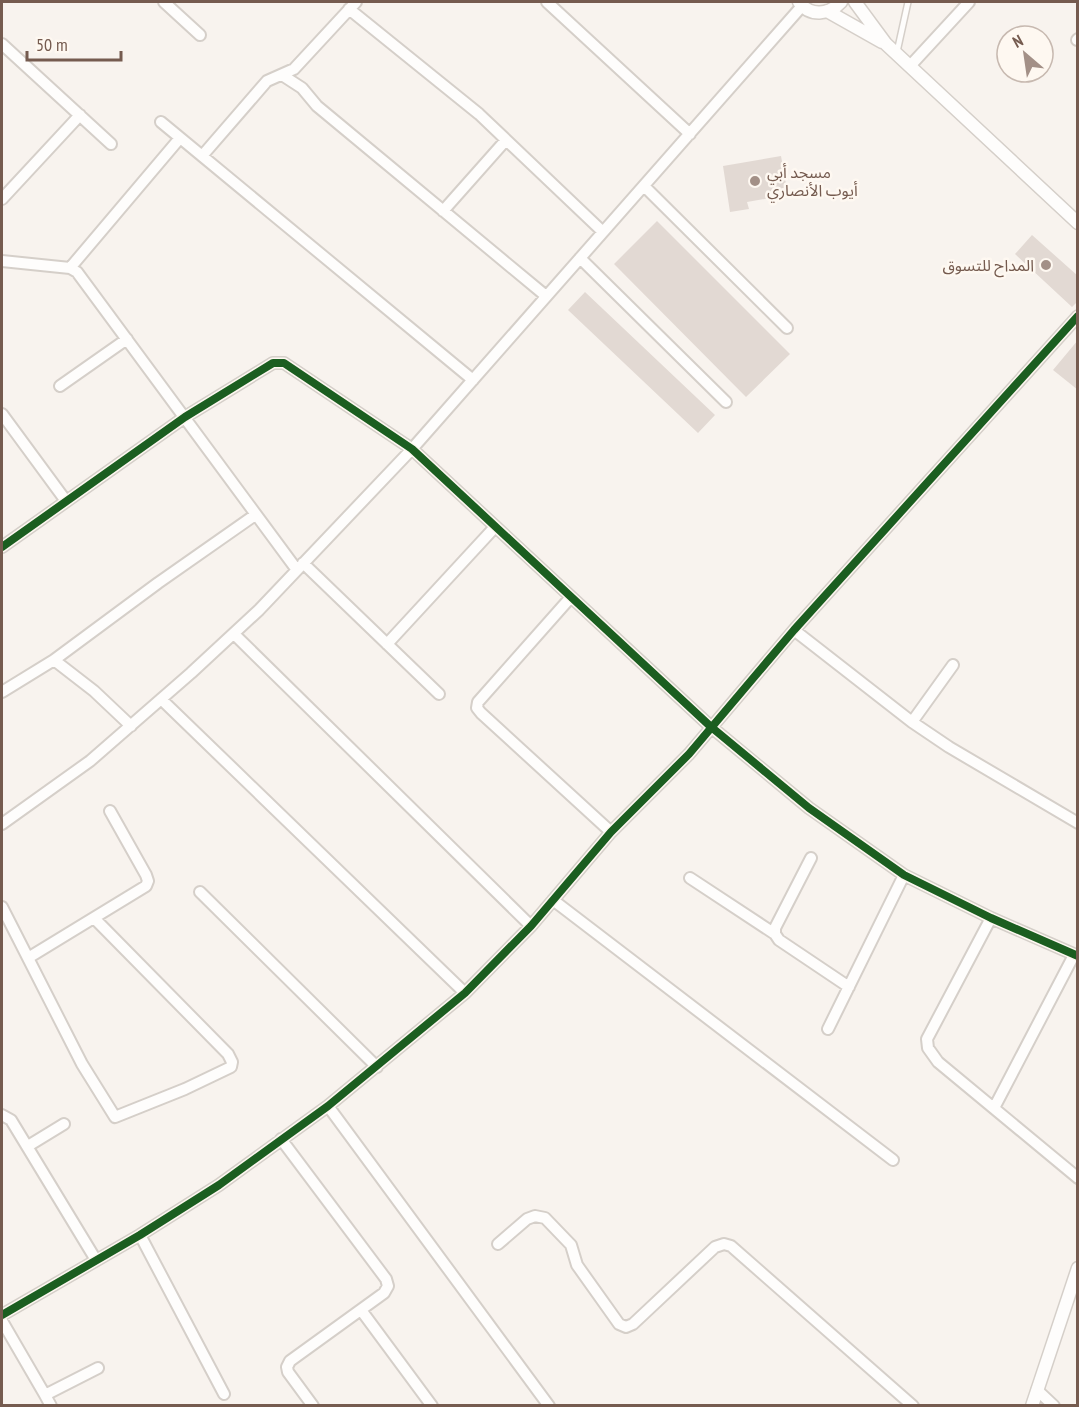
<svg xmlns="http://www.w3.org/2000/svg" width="1079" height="1407" viewBox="0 0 1079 1407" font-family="'PT Sans Narrow','Noto Sans Arabic',sans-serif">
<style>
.building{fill:#e2d9d3}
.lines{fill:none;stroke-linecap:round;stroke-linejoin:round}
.service-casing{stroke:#d5cfc9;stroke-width:8}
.minor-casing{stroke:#d5cfc9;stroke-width:14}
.tertiary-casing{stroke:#d5cfc9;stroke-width:15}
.service{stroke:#fefdfc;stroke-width:5}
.minor{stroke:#fefdfc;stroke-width:10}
.tertiary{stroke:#fefdfc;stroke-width:12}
.cycleway-casing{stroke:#fef8f1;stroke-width:11}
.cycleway{stroke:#1b5e20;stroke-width:8}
.poi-dot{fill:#a39087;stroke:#fef8f1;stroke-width:2}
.labels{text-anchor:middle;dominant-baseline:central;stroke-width:5;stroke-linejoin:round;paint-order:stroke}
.poi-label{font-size:16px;fill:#755b4f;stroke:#fef8f1;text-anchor:start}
</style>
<rect width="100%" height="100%" fill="#f8f3ee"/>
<path class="building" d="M781,156L788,195L747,202L749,209L730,212L723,166Z
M657,221L790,354L746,397L614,264Z
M1032,235L1078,276V301L1072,307L1015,254Z
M585,292L715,415L698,433L568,310Z
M1078,340V390L1053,370Z"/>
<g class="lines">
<g class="service-casing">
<path id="service" d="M897,52L908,2"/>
</g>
<g class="minor-casing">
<path id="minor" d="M164,2L200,35
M547,2L690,134
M349,9L479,114L603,232
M1077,40L1078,39
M2,44L111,144
M910,66L969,2
M282,75L302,88L317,106L546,296
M161,122L473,380
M202,156L267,81L294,69L356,2
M644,186L787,328
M2,199L80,115
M443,211L506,140
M580,258L726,402
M2,261L70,268L77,272L297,570
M70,268L180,138
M60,386L127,339
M2,414L66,501
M2,547L185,417L273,363H284L412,449L710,726L809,808L904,875L991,918L1078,956
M303,563L439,694
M571,597L478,702L477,708L481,713L611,832
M794,630L912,722L949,747L1078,823
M234,634L531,926
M387,644L495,527
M54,660L94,691L131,726
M2,692L54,660L158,583L255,515
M161,699L465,993
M912,722L953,665
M2,824L90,761L191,673L259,610L412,449L802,6
M811,858L775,928V934L779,940L849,987
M690,878L775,934
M200,892L377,1067
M553,900L893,1160
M2,907L82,1064L115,1117L185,1089L231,1067L232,1062L228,1054L94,918
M991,918L927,1039L928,1048L938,1062L1078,1178
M28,958L146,886L148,881L146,875L110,811
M828,1029L904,875
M328,1106L549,1406
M994,1108L1074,955
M2,1115L11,1120L96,1260
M281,1139L386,1279L388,1286L384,1293L290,1361L287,1367L288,1372L313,1406
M28,1146L64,1124
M140,1235L224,1394
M498,1244L527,1219L535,1216L545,1218L571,1245L577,1265L619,1324L626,1327L633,1324L715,1247L724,1244L731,1246L913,1406
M361,1310L432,1406
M2,1315L140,1235L219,1185L328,1106L465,993L531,926L611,832L689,754L794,630L1078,316
M2,1321L45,1395L98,1368
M1037,1390L1054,1406
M45,1395L51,1406"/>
</g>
<g class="tertiary-casing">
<path id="tertiary" d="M799,2C810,17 829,15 841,2
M855,2L886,44L1078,223
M827,11L882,42
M1032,1406L1078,1268"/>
</g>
<use href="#service" class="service"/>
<use href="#minor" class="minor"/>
<use href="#tertiary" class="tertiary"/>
<g class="cycleway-casing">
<path id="cycleway" d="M2,547L185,417L273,363H284L412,449L710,726L809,808L904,875L991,918L1078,956
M2,1315L140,1235L219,1185L328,1106L465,993L531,926L611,832L689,754L794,630L1078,316"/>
</g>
<use href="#cycleway" class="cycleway"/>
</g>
<g class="poi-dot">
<circle cx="755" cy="181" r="6"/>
<circle cx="1046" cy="265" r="6"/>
</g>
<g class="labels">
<g class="poi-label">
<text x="767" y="172">مسجد أبي<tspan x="767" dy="18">أيوب الأنصاري</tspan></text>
<text x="1034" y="265" text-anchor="end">المداح للتسوق</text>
</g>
</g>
<rect width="1079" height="1407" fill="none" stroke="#755b4f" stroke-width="6"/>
<g transform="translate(1025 54) rotate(331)"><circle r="28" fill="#fef8f1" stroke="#c7b9b0" stroke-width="1.5"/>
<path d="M0-4.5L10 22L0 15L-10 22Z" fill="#a39087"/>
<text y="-9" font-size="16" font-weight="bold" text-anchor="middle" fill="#755b4f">N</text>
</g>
<path d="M27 51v9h94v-9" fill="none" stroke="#755b4f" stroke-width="3"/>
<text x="36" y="51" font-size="18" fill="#755b4f" stroke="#fef8f1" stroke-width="4.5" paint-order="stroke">50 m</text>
</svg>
